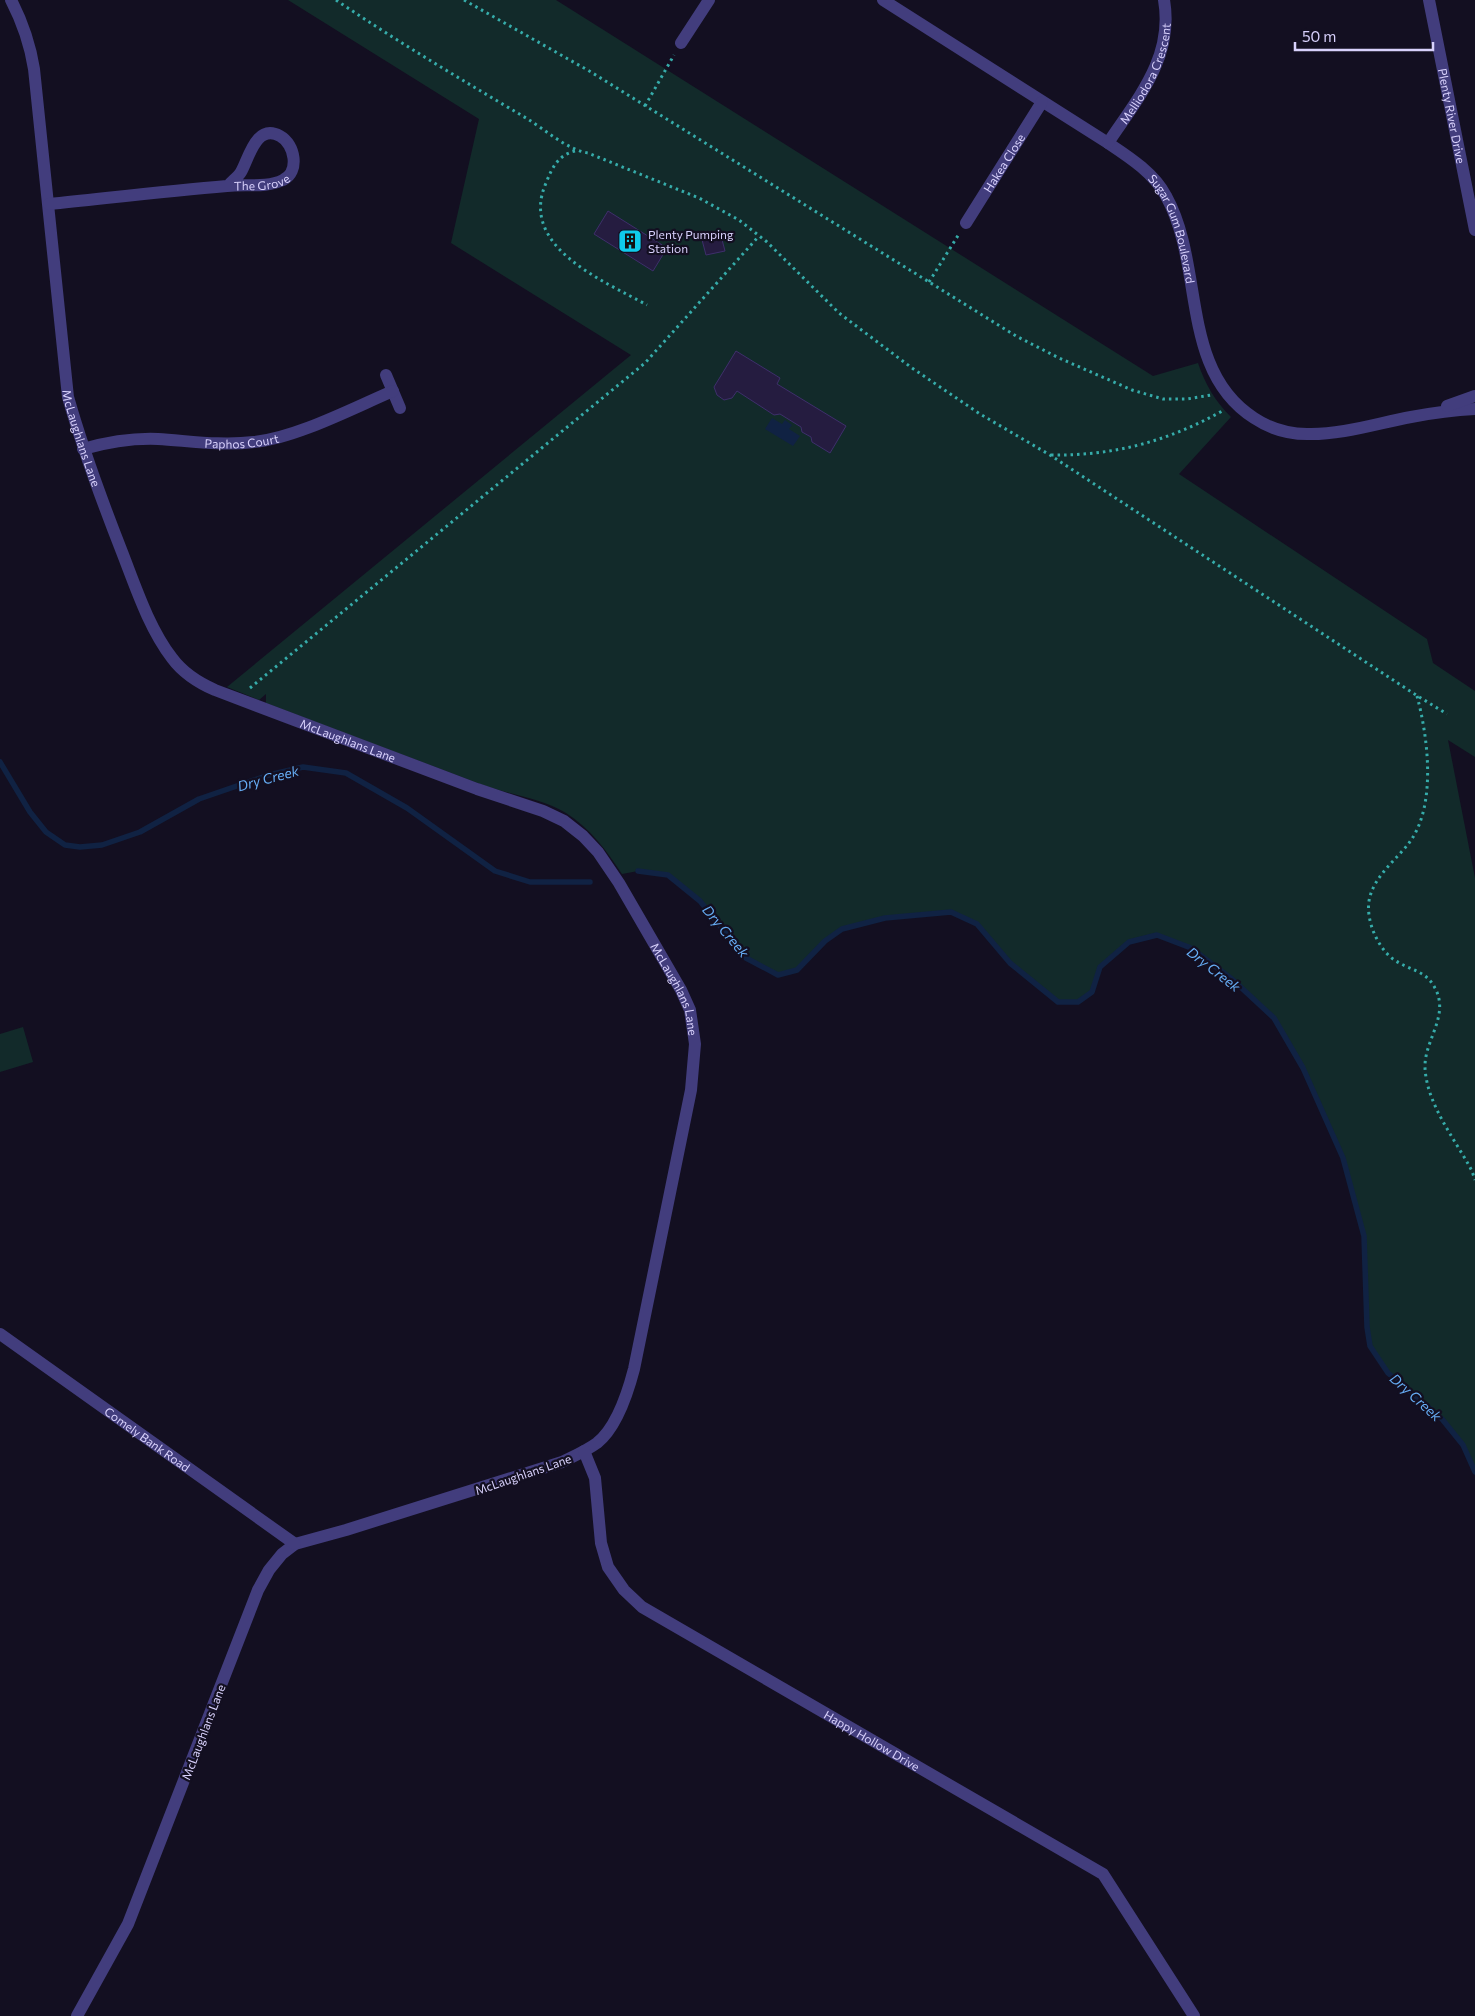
<svg xmlns="http://www.w3.org/2000/svg" width="1475" height="2016" viewBox="0 0 1475 2016" font-family="Commissioner,sans-serif">
<style>
.green{fill:#122a2a}
.water{fill:#102243}
.lines{fill:none;stroke-linecap:round;stroke-linejoin:round}
.stream{stroke:#102243;stroke-width:5.5}
.building{fill:#251c40;stroke:#3e2f6b}
.path{stroke:#36acaa;stroke-width:3;stroke-dasharray:2.5 4;stroke-linecap:butt}
.minor{stroke:#423d7d;stroke-width:12}
.tertiary{stroke:#423d7d;stroke-width:12}
.labels{text-anchor:middle;dominant-baseline:central;stroke-width:4.5;stroke-linejoin:round;paint-order:stroke}
.street-label{font-size:12px;fill:#d8d1fc;stroke:#130f21}
.poi-label{font-size:12px;fill:#d8d1fc;stroke:#130f21;text-anchor:start}
.water-label{font-size:14px;font-style:italic;fill:#66adf5;stroke:#130f21}
</style>
<rect width="100%" height="100%" fill="#130f21"/>
<path class="green" d="M288,0H556L1153,376L1198,363C1205,384 1215,401 1231,417L1179,474L1427,639L1433,663L1475,691V757L1448,740L1475,878V1472L1463,1445L1442,1419L1388,1373L1370,1346L1367,1327L1364,1236L1343,1158L1303,1068L1274,1018L1233,980L1191,948L1157,935L1129,942L1100,967L1092,992L1078,1002H1058L1010,963L977,924L951,912L885,918L842,929L825,941L797,970L778,975L746,958L700,901L668,875L638,871L622,874C607,851 590,828 566,813C541,798 511,795 483,785C411,758 338,730 266,703V694L259,700L227,687L631,355L451,243L479,119Z
M23,1027L33,1062L0,1072V1034Z"/>
<path class="water" d="M772,418L782,424L785,420L792,425L789,429L800,436L793,446L765,429Z"/>
<g class="lines">
<path class="stream" d="M0,762L30,812L46,832L65,845L80,847L102,845L140,832L199,799L269,775L303,767L346,773L407,808L495,871L530,882H590
M638,871L668,875L700,901L746,958L778,975L797,970L825,941L842,929L885,918L951,912L977,924L1010,963L1058,1002H1078L1092,992L1100,967L1129,942L1157,935L1191,948L1233,980L1274,1018L1303,1068L1343,1158L1364,1236L1367,1327L1370,1346L1388,1373L1442,1419L1463,1445L1475,1472"/>
</g>
<path class="building" d="M608,211L667,248L653,271L594,234Z
M720,232L725,251L706,255L701,236Z
M736,351L780,378L777,384L846,426L830,453L812,442L811,437L802,432L801,427L780,414L774,415L737,391L732,398L724,400L717,395L714,387Z"/>
<g class="lines">
<path class="path" d="M336,0C398,42 462,80 526,118C546,130 566,149 588,153L699,198L739,220L767,242L839,313L912,368L980,414L1050,455L1416,695L1447,714
M464,0L591,72L1016,336L1059,358L1132,390L1163,399H1187L1211,395
M645,106L674,55
M575,151C558,155 552,168 546,183C518,247 604,281 647,305
M929,282L959,234
M1051,455C1114,456 1169,441 1224,410
M250,688L645,363L759,236
M1417,696C1428,737 1437,806 1409,843C1395,861 1373,877 1369,901C1366,920 1377,947 1393,959C1408,970 1426,970 1435,988C1450,1016 1424,1040 1425,1068C1427,1105 1455,1139 1472,1171L1475,1180"/>
<g class="minor">
<path id="s1" d="M11,0C23,23 30,44 34,69L68,397C83,450 102,501 122,552C136,588 149,628 172,658C183,673 199,683 215,690L477,789L543,811L564,821L583,836L598,852L619,883L681,990L690,1010L695,1044L691,1090L634,1369C628,1392 616,1428 597,1443C586,1451 574,1456 562,1462L346,1530L295,1544L282,1554L269,1570L258,1590L128,1924L77,2016"/>
<path id="s2" d="M883,0L1108,143C1129,157 1154,173 1166,196C1205,266 1179,370 1254,418C1269,428 1288,434 1307,434C1342,435 1378,423 1411,417C1432,413 1454,410 1475,409"/>
<path d="M681,43L709,0"/>
<path id="s3" d="M1108,143C1138,98 1174,57 1164,0"/>
<path id="s4" d="M49,204C108,198 167,191 227,186C244,184 267,188 283,180C300,172 295,144 280,136C256,123 249,158 241,172C238,177 232,181 228,186"/>
<path id="s5" d="M966,223L1042,102"/>
<path d="M386,375L400,408"/>
<path d="M1447,406L1475,396"/>
<path id="s6" d="M83,449C108,442 133,438 158,439C190,441 221,446 254,442C296,438 353,408 393,391"/>
<path id="s7" d="M0,1334L295,1544"/>
<path id="s8" d="M584,1451L595,1478L601,1543L608,1567L624,1590L642,1607L1103,1874L1194,2016"/>
</g>
<path class="tertiary" id="s9" d="M1429,0L1475,230"/>
</g>
<defs>
<g id="building-square" transform="scale(1.25)"><rect x="-9" y="-9" width="18" height="18" rx="4" fill="#0fcbeb" stroke="#130f21"/><path d="M-4-6H4V6H1V3H-1V6H-4ZM-2.5-4.3h1.7v1.8h-1.7ZM.8-4.3h1.7v1.8H.8ZM-2.5-1h1.7V.8h-1.7ZM.8-1h1.7V.8H.8Z" fill="#111"/></g>
</defs>
<g fill-rule="evenodd">
<use href="#building-square" x="630" y="241"/>
</g>
<g class="labels">
<g class="street-label">
<text stroke="none"><textPath href="#s3" startOffset="80">Melliodora Crescent</textPath></text>
<text stroke="none"><textPath href="#s9" startOffset="118">Plenty River Drive</textPath></text>
<text stroke="none"><textPath href="#s5" startOffset="71">Hakea Close</textPath></text>
<text stroke="none"><textPath href="#s4" startOffset="214">The Grove</textPath></text>
<text stroke="none"><textPath href="#s2" startOffset="379">Sugar Gum Boulevard</textPath></text>
<text stroke="none"><textPath href="#s1" startOffset="446">McLaughlans Lane</textPath></text>
<text stroke="none"><textPath href="#s6" startOffset="160">Paphos Court</textPath></text>
<text stroke="none"><textPath href="#s1" startOffset="881">McLaughlans Lane</textPath></text>
<text stroke="none"><textPath href="#s1" startOffset="1316">McLaughlans Lane</textPath></text>
<text stroke="none"><textPath href="#s7" startOffset="181">Comely Bank Road</textPath></text>
<text transform="translate(523 1474) rotate(-19)">McLaughlans Lane</text>
<text transform="translate(203 1732) rotate(-69)">McLaughlans Lane</text>
<text stroke="none"><textPath href="#s8" startOffset="438">Happy Hollow Drive</textPath></text>
</g>
<g class="poi-label">
<text x="648" y="234">Plenty Pumping<tspan x="648" dy="14">Station</tspan></text>
</g>
<g class="water-label">
<text transform="translate(268 778) rotate(-15)">Dry Creek</text>
<text transform="translate(726 931) rotate(50)">Dry Creek</text>
<text transform="translate(1214 969) rotate(38)">Dry Creek</text>
<text transform="translate(1416 1397) rotate(42)">Dry Creek</text>
</g>
</g>
<path d="M1295 42v8h138v-8" fill="none" stroke="#d8d1fc" stroke-width="2.5"/>
<text x="1302" y="42" font-size="15" fill="#d8d1fc" stroke="#130f21" stroke-width="4" paint-order="stroke">50 m</text>
</svg>
